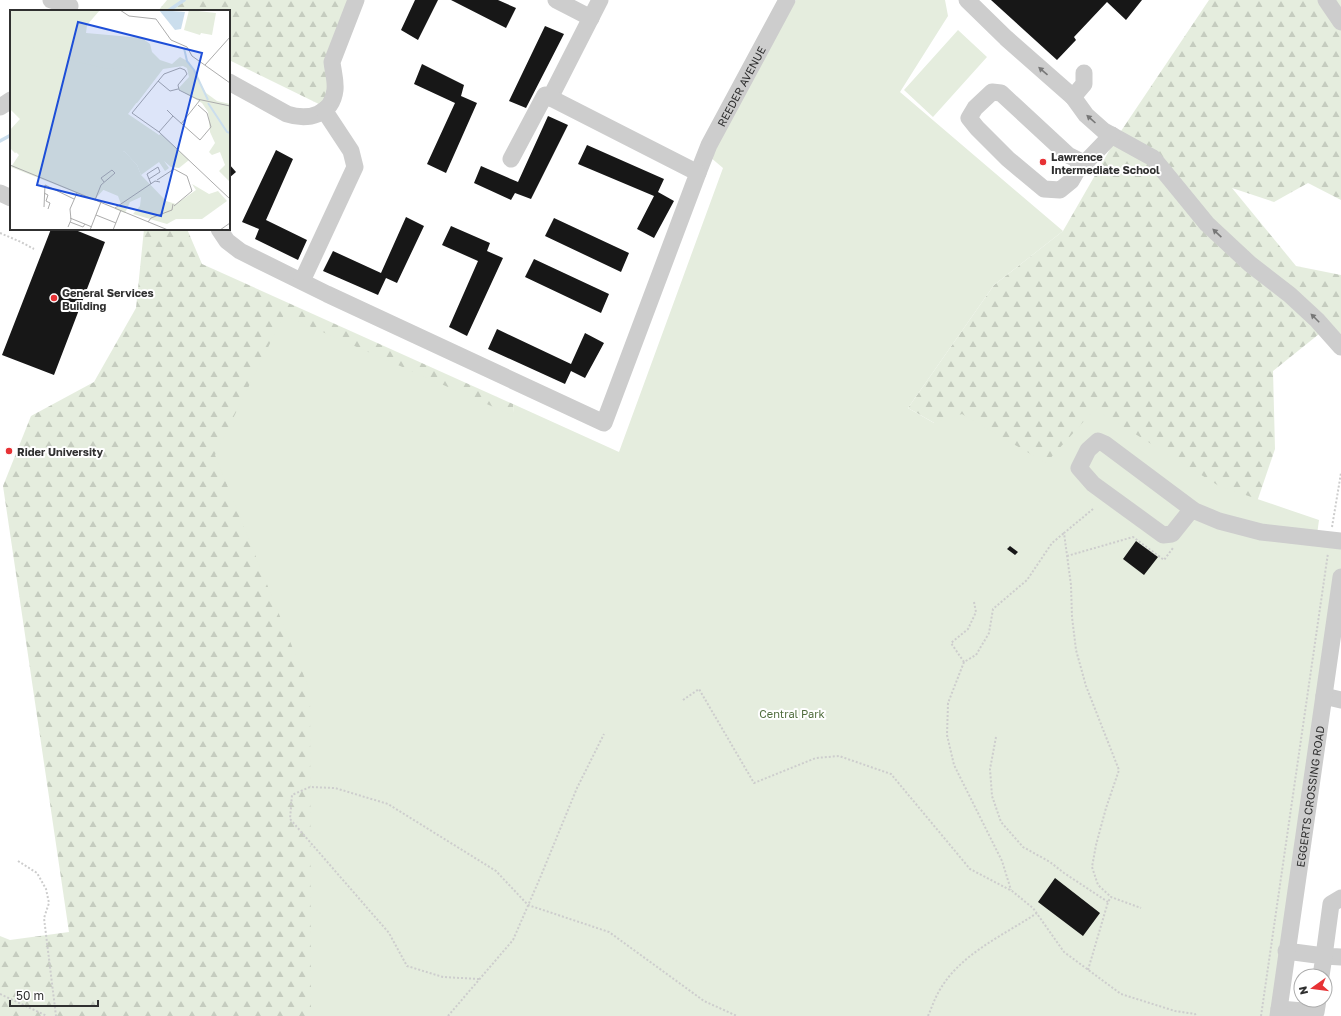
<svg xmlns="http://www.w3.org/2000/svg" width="1341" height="1016" viewBox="0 0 1341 1016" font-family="'Golos Text',sans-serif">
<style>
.forest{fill:url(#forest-firs)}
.park{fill:#e5edde}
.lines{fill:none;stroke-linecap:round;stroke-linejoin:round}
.stream{stroke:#cbdeed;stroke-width:3.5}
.building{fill:#171717}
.path{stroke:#cdcdcd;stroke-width:2;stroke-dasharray:2 2;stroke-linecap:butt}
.minor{stroke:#cdcdcd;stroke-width:17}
.oneway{fill:#777}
.poi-dot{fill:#e73235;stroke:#fff;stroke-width:1.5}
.labels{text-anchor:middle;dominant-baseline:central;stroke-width:4;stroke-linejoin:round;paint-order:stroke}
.street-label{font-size:11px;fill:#303030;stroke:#fff}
.poi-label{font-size:11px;font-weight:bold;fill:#303030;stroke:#fff;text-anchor:start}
.park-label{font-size:11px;fill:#506d3d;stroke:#fff}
.inset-river{fill:none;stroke:#cbdeed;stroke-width:2}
.inset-road{fill:none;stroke:#acacac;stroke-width:1}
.view{fill:#1d4ed8;fill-opacity:0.15;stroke:#1d4ed8;stroke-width:2}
.inset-edge{fill:none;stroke:#303030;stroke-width:2}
</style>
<defs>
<pattern id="forest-firs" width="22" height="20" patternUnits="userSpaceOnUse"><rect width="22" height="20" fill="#e5edde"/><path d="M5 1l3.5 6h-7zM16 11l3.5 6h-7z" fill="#c5ccbf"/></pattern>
</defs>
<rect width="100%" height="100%" fill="#fff"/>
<path class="forest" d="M167,0H355L329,109L229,60V11H158Z
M1209,0H1341V200L1308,183L1274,202L1232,188L1296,266L1341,275V343L1324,330L1273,371L1275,449L1246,534L1045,486L908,408L994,285L1063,231L1117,137Z
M144,229H187L202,264L513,404L524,500L888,1016H0V936L10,940L69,932L3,486L31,416L94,382L136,308Z"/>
<path class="park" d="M796,0H945L948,16L900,92L1063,231L994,285L908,408L934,423L962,414L1046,463L1095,409L1219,486L1319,520L1316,542L1341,545V622L1286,1016H311L310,691L215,455L284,315L514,416L513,404L619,452L723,168L710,157Z
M958,30L987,57L933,117L904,90Z"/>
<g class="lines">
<path class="stream" d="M168,11L184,0
M0,141L11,135"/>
</g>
<path class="building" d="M415,0H438L418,40L401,30Z
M451,0H498L516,8L506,28Z
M991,0H1142L1126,20L1107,2L1074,37L1076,40L1057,60Z
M545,26L564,34L526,108L509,101Z
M422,64L464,85L461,96L477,103L446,173L427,164L455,103L414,84Z
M548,116L568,125L531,199L515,193L511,200L474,183L481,166L518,182Z
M587,145L664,179L658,192L674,201L654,238L637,229L654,196L578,164Z
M276,150L293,159L266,220L307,240L298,260L255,239L259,229L242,222Z
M229,164L236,172L229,178Z
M406,217L424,226L397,283L386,278L378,295L323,271L333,251L381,273Z
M554,218L629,253L621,272L545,236Z
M451,226L490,243L487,251L503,258L467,336L449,327L478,261L442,245Z
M51,229H73L105,242L54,375L2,355Z
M534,259L609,294L601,313L525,277Z
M497,329L571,364L585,333L604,343L585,378L571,371L565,384L488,349Z
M1136,541L1158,557L1144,575L1123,559Z
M1010,546L1018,552L1015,555L1007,549Z
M1055,878L1100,913L1083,936L1038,902Z"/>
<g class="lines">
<path class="path" d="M0,233L21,242L34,249
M1093,509L1064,533L1071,585L1072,617L1076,650L1086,686L1119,770L1106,808L1096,845L1092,867L1098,885L1111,897
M1332,527L1341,473
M1067,556L1133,537L1164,560L1173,548
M974,602L976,612L968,629L951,643L964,662L976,655L989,633L993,609L1027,580L1052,543L1064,533
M964,662L948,703L947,735L954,765L1002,861L1011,890
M683,700L699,689L754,783L816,758L839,756L891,774L970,869L1012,891L1033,908L1064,952L1121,994L1175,1011L1195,1014L1196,1016
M996,737L990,769L992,796L1001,822L1023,847L1050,862L1064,873L1108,902
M18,861L37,873L46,889L49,903L44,918L56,1016
M1088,970L1108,902L1111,897L1141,908
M479,979L443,977L407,966L389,933L290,819L292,795L310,787L335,788L388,804L496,871L528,905L609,932L704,1001L737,1016
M0,994L47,1016
M448,1016L513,940L540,878L577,788L604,734
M928,1016C932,1007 935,997 941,988C962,953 1004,935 1037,913
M1261,1016L1328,553"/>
<g class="minor">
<path d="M51,0L70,6"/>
<path d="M556,0L591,18"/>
<path d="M967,0L1006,38L1073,97"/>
<path d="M1326,0L1341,22"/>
<path d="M1084,73V84L1073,97L1086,115L1104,131L1153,158L1207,224L1250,264L1290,295L1317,320L1341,347"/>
<path d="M229,82L287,114C308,121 332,115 335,90C336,80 333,72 332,62L356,0"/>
<path d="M550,98L600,0"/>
<path d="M0,107L11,100"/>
<path d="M1082,162L1071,181L1060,190L1044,189L1008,159L977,128L969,118L975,108L992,92L1001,93L1068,155L1082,162H1086L1112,135"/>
<path id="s1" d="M698,173L709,145L787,0"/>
<path d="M0,193L11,198"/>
<path d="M219,229L227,241L240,251L327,294L604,423L698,173L545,95L511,159"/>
<path d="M302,281L355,167L351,151L324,110"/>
<path d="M1192,509L1172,534L1163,535L1093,484L1079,468L1088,450L1098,441L1105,444L1192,509L1195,511L1219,521L1261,532L1341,541"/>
<path d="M1324,696L1341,700"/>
<path d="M1341,898L1331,904L1324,956L1341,957"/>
<path d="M1286,951L1324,956L1321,976"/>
<path d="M1279,1009L1316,1012L1318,1000"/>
<path id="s2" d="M1278,1016L1341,577"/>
</g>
</g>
<defs><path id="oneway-solid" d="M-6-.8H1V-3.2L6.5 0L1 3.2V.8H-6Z"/></defs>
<g class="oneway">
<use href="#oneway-solid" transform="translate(1043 71) rotate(-139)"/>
<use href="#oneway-solid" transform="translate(1091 119) rotate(-138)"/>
<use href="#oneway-solid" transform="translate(1217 233) rotate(-137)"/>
<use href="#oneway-solid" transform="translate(1315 318) rotate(-135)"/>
</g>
<g class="poi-dot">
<circle cx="1043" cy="162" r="4"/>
<circle cx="54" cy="298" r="4"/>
<circle cx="9" cy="451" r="4"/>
</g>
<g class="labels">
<g class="street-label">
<text stroke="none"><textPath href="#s1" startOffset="97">REEDER AVENUE</textPath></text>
<text stroke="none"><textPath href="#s2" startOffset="222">EGGERTS CROSSING ROAD</textPath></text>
</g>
<g class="poi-label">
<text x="1051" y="156">Lawrence<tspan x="1051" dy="13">Intermediate School</tspan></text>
<text x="62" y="292">General Services<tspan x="62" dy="13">Building</tspan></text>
<text x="17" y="451">Rider University</text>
</g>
<g class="park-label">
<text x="792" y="713">Central Park</text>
</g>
</g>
<g transform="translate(10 10)">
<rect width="220" height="220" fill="#fff"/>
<path d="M0,0H90L77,15L76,23L132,28L140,34L142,42L150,50L162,54L170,47L179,52L196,83L207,91L220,94V172L209,161L215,155L210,142L202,145L199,142L205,133L200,122L198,102L192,93L168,79L179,67L177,58L173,56L153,59L127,93L115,91L5,143L0,138V120L10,109L0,99ZM114,141L127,155L131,165L156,191L166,194L186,180L182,174L199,184L208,181L217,191L192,209H166L157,214L123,204L130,196L131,187L120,192L115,203L105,199L111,194L108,186L89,178L101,155Z" fill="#e5edde"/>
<path d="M179,0L206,3L202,25L191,23L190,25L174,20ZM0,27L41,46L0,97ZM47,47L98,59L130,55L145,68L118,104L149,125L151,124L179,150L169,158L161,157L154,151L159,158L155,161L149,152L131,165L127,155L114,141L104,156L109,163L84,190L1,157L9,145L0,136V128L17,109L7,97Z" fill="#e5edde"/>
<path d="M149,0L175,2L171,19L165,20Z" fill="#cbdeed"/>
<path class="inset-river" d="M174,38L177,51L184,60L198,90M198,93L217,122L220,123"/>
<path class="inset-road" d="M110,0L119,6L146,9L161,30L177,37L182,46L220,73M195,55L220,27M148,71L160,81L168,79M157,100L163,106L149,122L122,103L154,64L170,58L175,60L177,64L168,75L169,80L187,89L220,96M163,106L190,130L201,117L197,103L188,95M171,114L190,90M149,122L220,189M0,155L158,220M139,169L137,164L148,157L150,162L139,169L141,174M147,170L164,159L177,166L182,181L164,196M34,183L38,185L36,191L40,193L38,199M85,190L91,175L105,163L102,160L91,168L94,172M34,197L35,175L64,189M105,198L145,171L150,172M86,205L106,213M60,208L82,217M60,212L73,217L75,214M138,212L141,208L162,200L163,194M58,217L61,210L60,199L67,183M80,220L91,192M103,220L111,200M210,220L220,213"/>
<path class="view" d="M68,12L192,43L151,206L27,175Z"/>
<rect width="220" height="220" class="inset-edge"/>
</g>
<g transform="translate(1313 988) rotate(256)"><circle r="19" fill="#ffffff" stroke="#acacac"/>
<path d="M0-3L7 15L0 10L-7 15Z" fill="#e73235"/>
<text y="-6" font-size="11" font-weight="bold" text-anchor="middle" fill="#303030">N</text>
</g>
<path d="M10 1000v6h88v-6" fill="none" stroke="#303030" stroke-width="2"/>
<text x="16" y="1000" font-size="12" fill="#303030" stroke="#ffffff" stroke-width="3" paint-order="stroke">50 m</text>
</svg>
